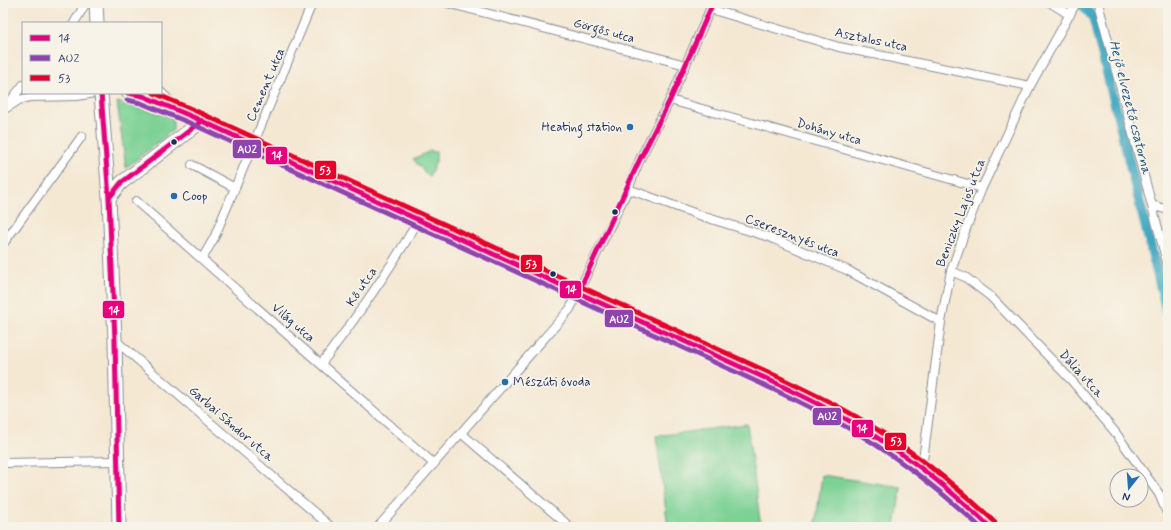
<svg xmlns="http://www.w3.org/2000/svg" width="1171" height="530" viewBox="0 0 1171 530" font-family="Mynerve,sans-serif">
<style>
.green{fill:#7cd194;stroke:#4c8079}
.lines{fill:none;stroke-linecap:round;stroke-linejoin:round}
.canal{stroke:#41a8c1;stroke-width:10}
.street-casing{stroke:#888c98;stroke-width:10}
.secondary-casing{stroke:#888c98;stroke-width:14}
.primary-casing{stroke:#888c98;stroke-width:15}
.street{stroke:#fff;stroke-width:8}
.secondary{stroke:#fff;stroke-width:12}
.primary{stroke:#fff;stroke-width:13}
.bus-1-casing{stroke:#f7f3e8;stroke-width:8}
.bus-2-casing{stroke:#f7f3e8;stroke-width:8}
.bus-3-casing{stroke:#f7f3e8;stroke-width:8}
.bus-1{stroke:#e5007d;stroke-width:5}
.bus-2{stroke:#8e44ad;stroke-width:5}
.bus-3{stroke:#e4002b;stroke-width:5}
.poi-dot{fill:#1f6fb2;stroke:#f7f3e8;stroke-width:1.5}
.bus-dot{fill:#1b2f5e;stroke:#f7f3e8;stroke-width:1.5}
.labels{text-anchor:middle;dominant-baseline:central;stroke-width:3.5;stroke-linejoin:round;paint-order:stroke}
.street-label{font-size:13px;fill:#1b2f5e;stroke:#f7f3e8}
.poi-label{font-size:13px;fill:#1b2f5e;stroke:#f7f3e8;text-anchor:start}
.water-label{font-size:14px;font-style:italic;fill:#285981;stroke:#f7f3e8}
.line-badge{stroke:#f7f3e8;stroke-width:1.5}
.badge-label{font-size:11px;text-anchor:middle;font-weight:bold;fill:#fff}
</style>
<rect width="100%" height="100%" fill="#f7f3e8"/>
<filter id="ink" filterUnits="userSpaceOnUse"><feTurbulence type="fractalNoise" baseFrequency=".025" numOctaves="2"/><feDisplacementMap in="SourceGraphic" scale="8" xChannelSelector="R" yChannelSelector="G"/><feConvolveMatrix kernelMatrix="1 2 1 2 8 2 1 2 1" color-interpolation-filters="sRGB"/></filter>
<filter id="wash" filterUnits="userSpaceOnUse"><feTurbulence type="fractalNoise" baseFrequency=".012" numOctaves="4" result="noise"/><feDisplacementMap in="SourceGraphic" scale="16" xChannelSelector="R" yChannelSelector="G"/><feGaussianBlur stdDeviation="0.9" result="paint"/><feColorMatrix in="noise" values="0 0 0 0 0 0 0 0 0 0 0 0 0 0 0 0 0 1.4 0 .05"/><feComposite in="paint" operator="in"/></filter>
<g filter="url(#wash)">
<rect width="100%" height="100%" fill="#f4e8d3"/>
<path class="green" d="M117,102L173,117V130L126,168Z
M430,151L436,152V161L429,177L413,159Z
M747,424L761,527H668L656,436Z
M822,475L901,487L895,527H815Z"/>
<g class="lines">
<path class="canal" d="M1081,3L1093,17L1168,316"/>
</g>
</g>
<g filter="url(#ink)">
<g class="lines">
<g class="street-casing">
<path id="street" d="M447,3L686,65
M1051,3L1070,15
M1098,3L1168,266
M710,9L839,47L1030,86
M74,23L86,3
M670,100L982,188
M9,103L23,85
M3,110L19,100L30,97L77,96L95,93
M192,165L235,188
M628,189L705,217L769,237L847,270L941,322
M136,201L434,464
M1152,205L1168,210
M3,244L82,136
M202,259L214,238L311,6
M951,271L965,277L990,296L1072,381L1115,432L1159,494L1168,515
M115,340L331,527
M321,364C356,318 389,271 418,221
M461,433L570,527
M3,463L118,461
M922,468L941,322L951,271L967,226L982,188L1030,86L1076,3
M378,527L570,309L628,189L640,159L670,100L713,3"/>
</g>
<g class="secondary-casing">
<path id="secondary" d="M128,93L143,96L193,117L765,378C796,393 826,407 855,424C904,452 949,488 990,527"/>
</g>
<g class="primary-casing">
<path id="primary" d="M96,3L97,23
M101,93L109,198L115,340L119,527
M158,93L176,110
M109,198L121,183L202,121"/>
</g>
<use href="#street" class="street"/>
<use href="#secondary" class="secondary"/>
<use href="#primary" class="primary"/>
<g class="bus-1-casing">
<path id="bus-1" d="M101,93L109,198L115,340L119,527
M128,93L143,96L193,117L765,378C802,396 838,413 873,435C915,461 954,493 990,527
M109,198L121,183L202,121
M578,293L640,159L670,100L713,3"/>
</g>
<g class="bus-2-casing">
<path id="bus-2" d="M127,100L141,103L190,123L762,384C799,402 835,419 870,441C909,466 946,495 980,527"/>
</g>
<g class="bus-3-casing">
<path id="bus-3" d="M154,93L196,111L768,372C805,390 843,407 878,430C920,456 958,488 995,522"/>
</g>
<use href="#bus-1" class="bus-1"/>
<use href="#bus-2" class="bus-2"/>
<use href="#bus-3" class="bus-3"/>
</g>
</g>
<g class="poi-dot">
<circle cx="630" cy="127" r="4"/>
<circle cx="174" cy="196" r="4"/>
<circle cx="505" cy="382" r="4"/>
</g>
<g class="bus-dot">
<circle cx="174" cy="142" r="3.5"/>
<circle cx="615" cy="212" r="3.5"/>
<circle cx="553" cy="274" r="3.5"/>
</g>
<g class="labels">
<g class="street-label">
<text transform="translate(604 31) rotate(15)">Görgős utca</text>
<text transform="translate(871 40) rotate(12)">Asztalos utca</text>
<text transform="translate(266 85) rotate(-67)">Cement utca</text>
<text transform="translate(829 132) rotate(16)">Dohány utca</text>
<text transform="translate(961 213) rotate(-69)">Beniczky Lajos utca</text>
<text transform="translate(792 236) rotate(21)">Cseresznyés utca</text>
<text transform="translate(362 287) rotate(-56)">Kő utca</text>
<text transform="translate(293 323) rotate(41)">Világ utca</text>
<text transform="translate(1081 374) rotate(48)">Dália utca</text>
<text transform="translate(231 424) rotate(41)">Garbai Sándor utca</text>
</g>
<g class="poi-label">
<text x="622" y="127" text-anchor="end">Heating station</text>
<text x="182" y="196">Coop</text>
<text x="513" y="382">Mészúti óvoda</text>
</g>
<g class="water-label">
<text transform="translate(1130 107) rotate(76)">Hejő elvezető csatorna</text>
</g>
</g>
<g class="line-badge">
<rect x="232" y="139" width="30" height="20" rx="4" fill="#8e44ad"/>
<rect x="265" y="146" width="23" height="19" rx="4" fill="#e5007d"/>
<rect x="314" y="160" width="23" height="20" rx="4" fill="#e4002b"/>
<rect x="520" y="254" width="23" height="19" rx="4" fill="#e4002b"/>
<rect x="559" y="280" width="23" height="19" rx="4" fill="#e5007d"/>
<rect x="102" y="300" width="23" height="19" rx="4" fill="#e5007d"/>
<rect x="604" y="309" width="30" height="19" rx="4" fill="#8e44ad"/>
<rect x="812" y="407" width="30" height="19" rx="4" fill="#8e44ad"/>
<rect x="851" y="419" width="23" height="19" rx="4" fill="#e5007d"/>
<rect x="884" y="432" width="23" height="19" rx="4" fill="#e4002b"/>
</g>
<g class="badge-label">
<text x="247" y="153">AU2</text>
<text x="277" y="159">14</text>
<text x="325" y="174">53</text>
<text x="531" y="268">53</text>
<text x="571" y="293">14</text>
<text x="114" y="314">14</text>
<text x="619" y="323">AU2</text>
<text x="827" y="420">AU2</text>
<text x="862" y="432">14</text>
<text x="896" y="445">53</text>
</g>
<rect width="1171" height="530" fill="none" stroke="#f7f3e8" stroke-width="16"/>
<rect x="22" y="22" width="140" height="72" fill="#f7f3e8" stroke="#9fa5b1"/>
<rect x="30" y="35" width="20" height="6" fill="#e5007d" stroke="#9fa5b1"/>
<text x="58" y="42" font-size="12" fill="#1b2f5e">14</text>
<rect x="30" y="55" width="20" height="6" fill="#8e44ad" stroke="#9fa5b1"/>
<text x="58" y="62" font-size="12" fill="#1b2f5e">AU2</text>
<rect x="30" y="75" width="20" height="6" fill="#e4002b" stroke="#9fa5b1"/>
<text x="58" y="82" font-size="12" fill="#1b2f5e">53</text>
<g transform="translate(1129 488) rotate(197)"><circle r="19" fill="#f7f3e8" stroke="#9fa5b1"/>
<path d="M0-3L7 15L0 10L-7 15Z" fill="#1f6fb2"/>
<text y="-6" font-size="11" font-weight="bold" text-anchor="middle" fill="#1b2f5e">N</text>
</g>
</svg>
